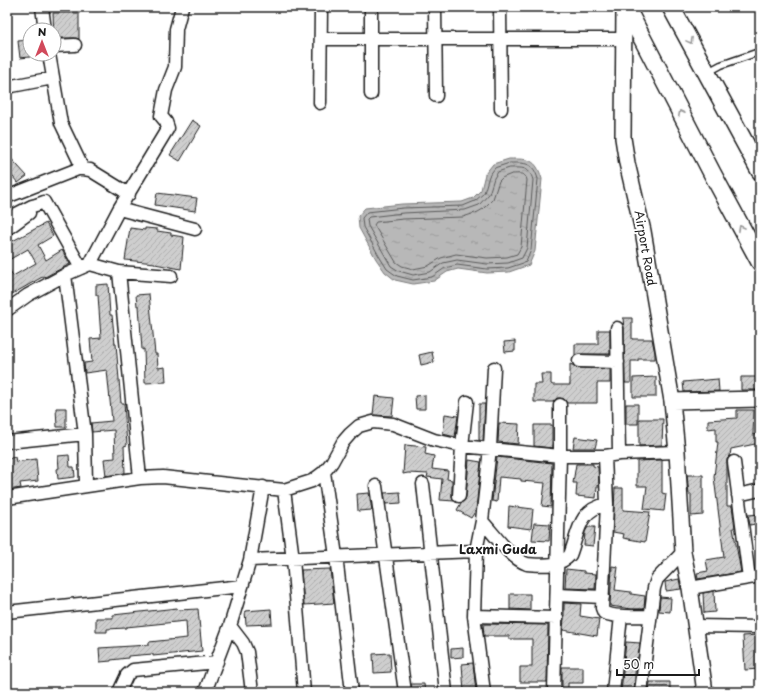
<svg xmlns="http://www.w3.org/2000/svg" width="767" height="699" viewBox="0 0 767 699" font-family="'Playpen Sans',sans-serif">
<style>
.water{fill:url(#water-ripples);stroke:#7a7a7a}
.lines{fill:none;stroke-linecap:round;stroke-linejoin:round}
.shore{stroke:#5a5a5a;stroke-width:1}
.building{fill:url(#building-hatch);stroke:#1c1c1c}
.service-casing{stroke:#1c1c1c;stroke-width:9}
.minor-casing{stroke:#1c1c1c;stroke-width:15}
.tertiary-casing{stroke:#1c1c1c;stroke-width:18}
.secondary-casing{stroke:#1c1c1c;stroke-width:20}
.service{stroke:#fff;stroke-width:6}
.minor{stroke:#fff;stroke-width:12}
.tertiary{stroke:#fff;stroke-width:15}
.secondary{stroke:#fff;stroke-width:17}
.oneway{stroke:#999}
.labels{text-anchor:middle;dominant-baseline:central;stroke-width:3.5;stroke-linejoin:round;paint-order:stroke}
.street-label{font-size:12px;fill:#1c1c1c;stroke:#fff}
.neighbourhood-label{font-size:13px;font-weight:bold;fill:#1c1c1c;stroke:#fff}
</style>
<defs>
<pattern id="water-ripples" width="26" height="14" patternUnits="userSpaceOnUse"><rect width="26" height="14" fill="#b8b8b8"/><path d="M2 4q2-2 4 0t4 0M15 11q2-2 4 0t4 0" fill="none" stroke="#9e9e9e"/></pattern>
<pattern id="building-hatch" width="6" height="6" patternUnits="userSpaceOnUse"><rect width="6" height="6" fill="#cecece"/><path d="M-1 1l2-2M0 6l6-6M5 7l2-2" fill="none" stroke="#b0b0b0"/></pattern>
</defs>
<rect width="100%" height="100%" fill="#fff"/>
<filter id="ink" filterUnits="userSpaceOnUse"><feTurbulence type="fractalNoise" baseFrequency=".025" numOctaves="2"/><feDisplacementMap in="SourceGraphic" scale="8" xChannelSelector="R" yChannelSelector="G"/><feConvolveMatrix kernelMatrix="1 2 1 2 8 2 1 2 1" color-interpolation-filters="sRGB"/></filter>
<g filter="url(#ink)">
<path class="water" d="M509,159C528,159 536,158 542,179L535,251L529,265L509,272L487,273L458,269L447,272L434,281L413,284L395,280L385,272L376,259L359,228L358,216L365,208L402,204L462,202L473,198L481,190L485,174L493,164Z"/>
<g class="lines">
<path class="shore" d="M510,163C526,163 533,162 538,179L531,250L526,262L508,268L487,269L457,265L445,268L432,277L413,280L397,276L387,269L379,256L363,227L362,218L367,212L403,208L463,206L475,201L484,193L489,176L495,168Z
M510,168C522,168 529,166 533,180L527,248L522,258L508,263L487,264L457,260L443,263L430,272L413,275L399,271L391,266L368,226L367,219L369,217L403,213L465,210L479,205L489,194L494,178L498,172Z
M512,174C519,174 525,172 527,180L521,247L517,254L507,257L487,258L456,254L441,258L428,266L413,269L402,266L396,262L374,225L376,222L403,219L463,217L478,212L483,209L493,199L499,181L502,178Z"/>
</g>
<path class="building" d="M53,13H79V39L75,38H54Z
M30,40V57L20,58L18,41Z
M192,120L201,126L180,161L170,155Z
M7,154L27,176L18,183L7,170Z
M157,193L197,198L195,211L155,205Z
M46,223L53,236L38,245L46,260L62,250L70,264L45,277L44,276L7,297V265L13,276L36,263L28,249L7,261V244Z
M130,228L145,230V228L157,229V231L171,233V235L184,237L181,269L155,264V263L125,260Z
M108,284L110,315H112L115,344H116L121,403H124L127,445L124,446L125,473L106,476L104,459L115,458L114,430L92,432L91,423L112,421L107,370L85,373L84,363L92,362L90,339L101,338L98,295H96V285Z
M149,294L155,354H157L158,368L165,367L166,382L145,383L144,349L142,350L139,306H137L136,295Z
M623,318H632V339H652L655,353V359H638V361H631V383H625L624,328Z
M598,330H610V354H579L575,355V344H598Z
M515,341V351L505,352L504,342Z
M432,352L434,362L421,365L419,355Z
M570,364L579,368L610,369V383H597V403H567L564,399L560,398H557L553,402H534V384H542L541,374H551V384L553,385H570Z
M656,377V397H633V378Z
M741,377H760V390H741Z
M718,379L719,391L684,392L683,382Z
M425,395V409H416L415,396Z
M375,396L394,398L392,416L373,415Z
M479,404H485L483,441L479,440Z
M626,404H638V424H626Z
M56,408H66V427H57Z
M737,410H754L753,435L759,434L760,441V443L731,449L730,456L727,459V506H732L735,528H733L741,572L698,579L697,573L708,571L706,560L724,557L714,477L718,442H716V428L708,429V420L737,418Z
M445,414L458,416L455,437L443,434Z
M639,419H663L662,445L639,446Z
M499,423L519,424L518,444L498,442Z
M534,425H552V448L534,446Z
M575,437L597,440L595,448H573Z
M405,445L426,447L425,454L434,456L432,469L448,471L447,479L452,480V496L454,501L440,500L442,479L427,477L428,474L408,473L403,474Z
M69,455L70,467H74L75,477L58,479L57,469L59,468L58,456Z
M15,457L16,462L36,459L38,481L20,483L21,488L8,490L7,459Z
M497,457L552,463L551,507L542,506L545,483L521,481V479L499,477L497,502L492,501Z
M469,460L481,462L476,510L471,518L457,510L461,503L465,500L466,497Z
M662,460V493L666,494L664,511L644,509L647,486H637V461Z
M576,464H593V466L598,467L599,486H597L596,498L576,496L577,483H573Z
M687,475H703V515L691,516V494H689Z
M615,488H623V510L650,512L645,542L623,538L624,534L613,532Z
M400,492L401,503L386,504L384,493Z
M369,493L372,510L358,511L357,494Z
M509,506L533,509L531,529L508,526Z
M760,514V523L750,525L748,515Z
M534,523L550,524L549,541L532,540Z
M588,527H595L593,546L584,545L585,532Z
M612,566L618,567L615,590L631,592V594L645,596L644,609H632L610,606Z
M330,569L334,603L304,605L301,570Z
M566,569L584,571V573L596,574L595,589L565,588Z
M679,579L681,589L666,591L665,582Z
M714,591L715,612L704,613L703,593Z
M510,594H530V610L510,609Z
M660,597L671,598L670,612L659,611Z
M564,603L581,604L580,616L599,619L597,636L563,630L564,618Z
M177,608L178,610L198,609L202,651L153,656V654L128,656V658L111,660V661L100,662L99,648L149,645V642L187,638L186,621L126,627V628L107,629V632H96V618H113V615Z
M271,609L272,624L246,625L245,611Z
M483,624L548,625L547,682H520V667H532V639H509V636H484Z
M758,635L760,669L745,670L743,636Z
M626,642L640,643L638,658H636L634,692H621Z
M463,648V657L451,658V649Z
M390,653L391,672L374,673L373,654Z
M473,663L476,692H464L462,664Z
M562,667H583V683H568V692H562Z
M650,682H670V692H649Z
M411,684H424L425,692H412Z"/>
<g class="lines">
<g class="service-casing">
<path id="service" d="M708,72L721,65L756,53"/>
</g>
<g class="minor-casing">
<path id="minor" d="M42,7L45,30
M435,7L436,96
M500,7L501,109
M321,39H624
M54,46L75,45
M49,54L61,123L83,169
M7,87L53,78
M371,94V7
M320,103L321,7
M9,196L78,169H83L90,170L129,194
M119,209L195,229
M7,219L32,206L36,205L44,202L81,268
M7,229L29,213
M90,264L119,272L171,276
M119,272L140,478
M65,275L85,434L86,485
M7,310L28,295L65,275L90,264L119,209L168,128L166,122L161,116L166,90L175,67L176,29L182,7
M617,328L619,454
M579,361L618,362
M7,442L85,434
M605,456L607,504L602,608L604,613C618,618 635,616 650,616
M734,462L749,578
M324,472L336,556L352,692
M423,484L446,692
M376,486L405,692
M284,490L293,559L304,692
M738,495L760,490
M459,496L462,446L467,402
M7,498L140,478L163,477L284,490L312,481L324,472L332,462L343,442L350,434L359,426L373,422L393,424L434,440L462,446L560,456H605L619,454L677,452
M482,521C495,535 510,558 527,564C542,565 560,567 570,555C579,532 578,510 607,504
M250,560L476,551
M690,588L760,576
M557,595L603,597
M7,612L242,586
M474,616L557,618
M230,626L243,643L247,652L252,692
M695,626L760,627
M119,692L127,675L133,670L217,662
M205,692L230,626L250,560L263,487
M484,692L474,616L476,551L482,521L490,448L494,368
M554,692L560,456V405
M613,692L621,616
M641,692L654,588L657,579L683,552"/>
</g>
<g class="tertiary-casing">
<path id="tertiary" d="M624,7L623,138L627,163L643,231L672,401L677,452L683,552L690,588L705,692
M672,401L760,399"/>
</g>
<g class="secondary-casing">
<path id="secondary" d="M626,7L712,173L760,262
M671,7L760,171"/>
</g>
<use href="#service" class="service"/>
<use href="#minor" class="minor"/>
<use href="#tertiary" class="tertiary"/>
<use href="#secondary" class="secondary"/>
</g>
<defs><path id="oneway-chevron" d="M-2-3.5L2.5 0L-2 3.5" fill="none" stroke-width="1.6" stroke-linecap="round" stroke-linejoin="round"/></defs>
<g class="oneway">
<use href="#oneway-chevron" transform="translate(690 41) rotate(62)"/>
<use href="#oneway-chevron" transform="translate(681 113) rotate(-117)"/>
<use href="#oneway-chevron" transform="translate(741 228) rotate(-119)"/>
</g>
</g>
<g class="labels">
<g class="street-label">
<text transform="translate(646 248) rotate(80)">Airport Road</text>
</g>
<g class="neighbourhood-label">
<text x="498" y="548">Laxmi Guda</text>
</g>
</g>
<rect width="767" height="699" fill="none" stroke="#fff" stroke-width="24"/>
<rect x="12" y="12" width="743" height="675" fill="none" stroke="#1c1c1c" stroke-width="1.5" filter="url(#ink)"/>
<g transform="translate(42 42)"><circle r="19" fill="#ffffff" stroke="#a4a4a4"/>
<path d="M0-3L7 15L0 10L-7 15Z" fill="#d1495b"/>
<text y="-6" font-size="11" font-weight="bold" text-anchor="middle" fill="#1c1c1c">N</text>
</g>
<path d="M617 669v6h82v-6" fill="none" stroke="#1c1c1c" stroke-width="2"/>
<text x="623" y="669" font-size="12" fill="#1c1c1c" stroke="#ffffff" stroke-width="3" paint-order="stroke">50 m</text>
</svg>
